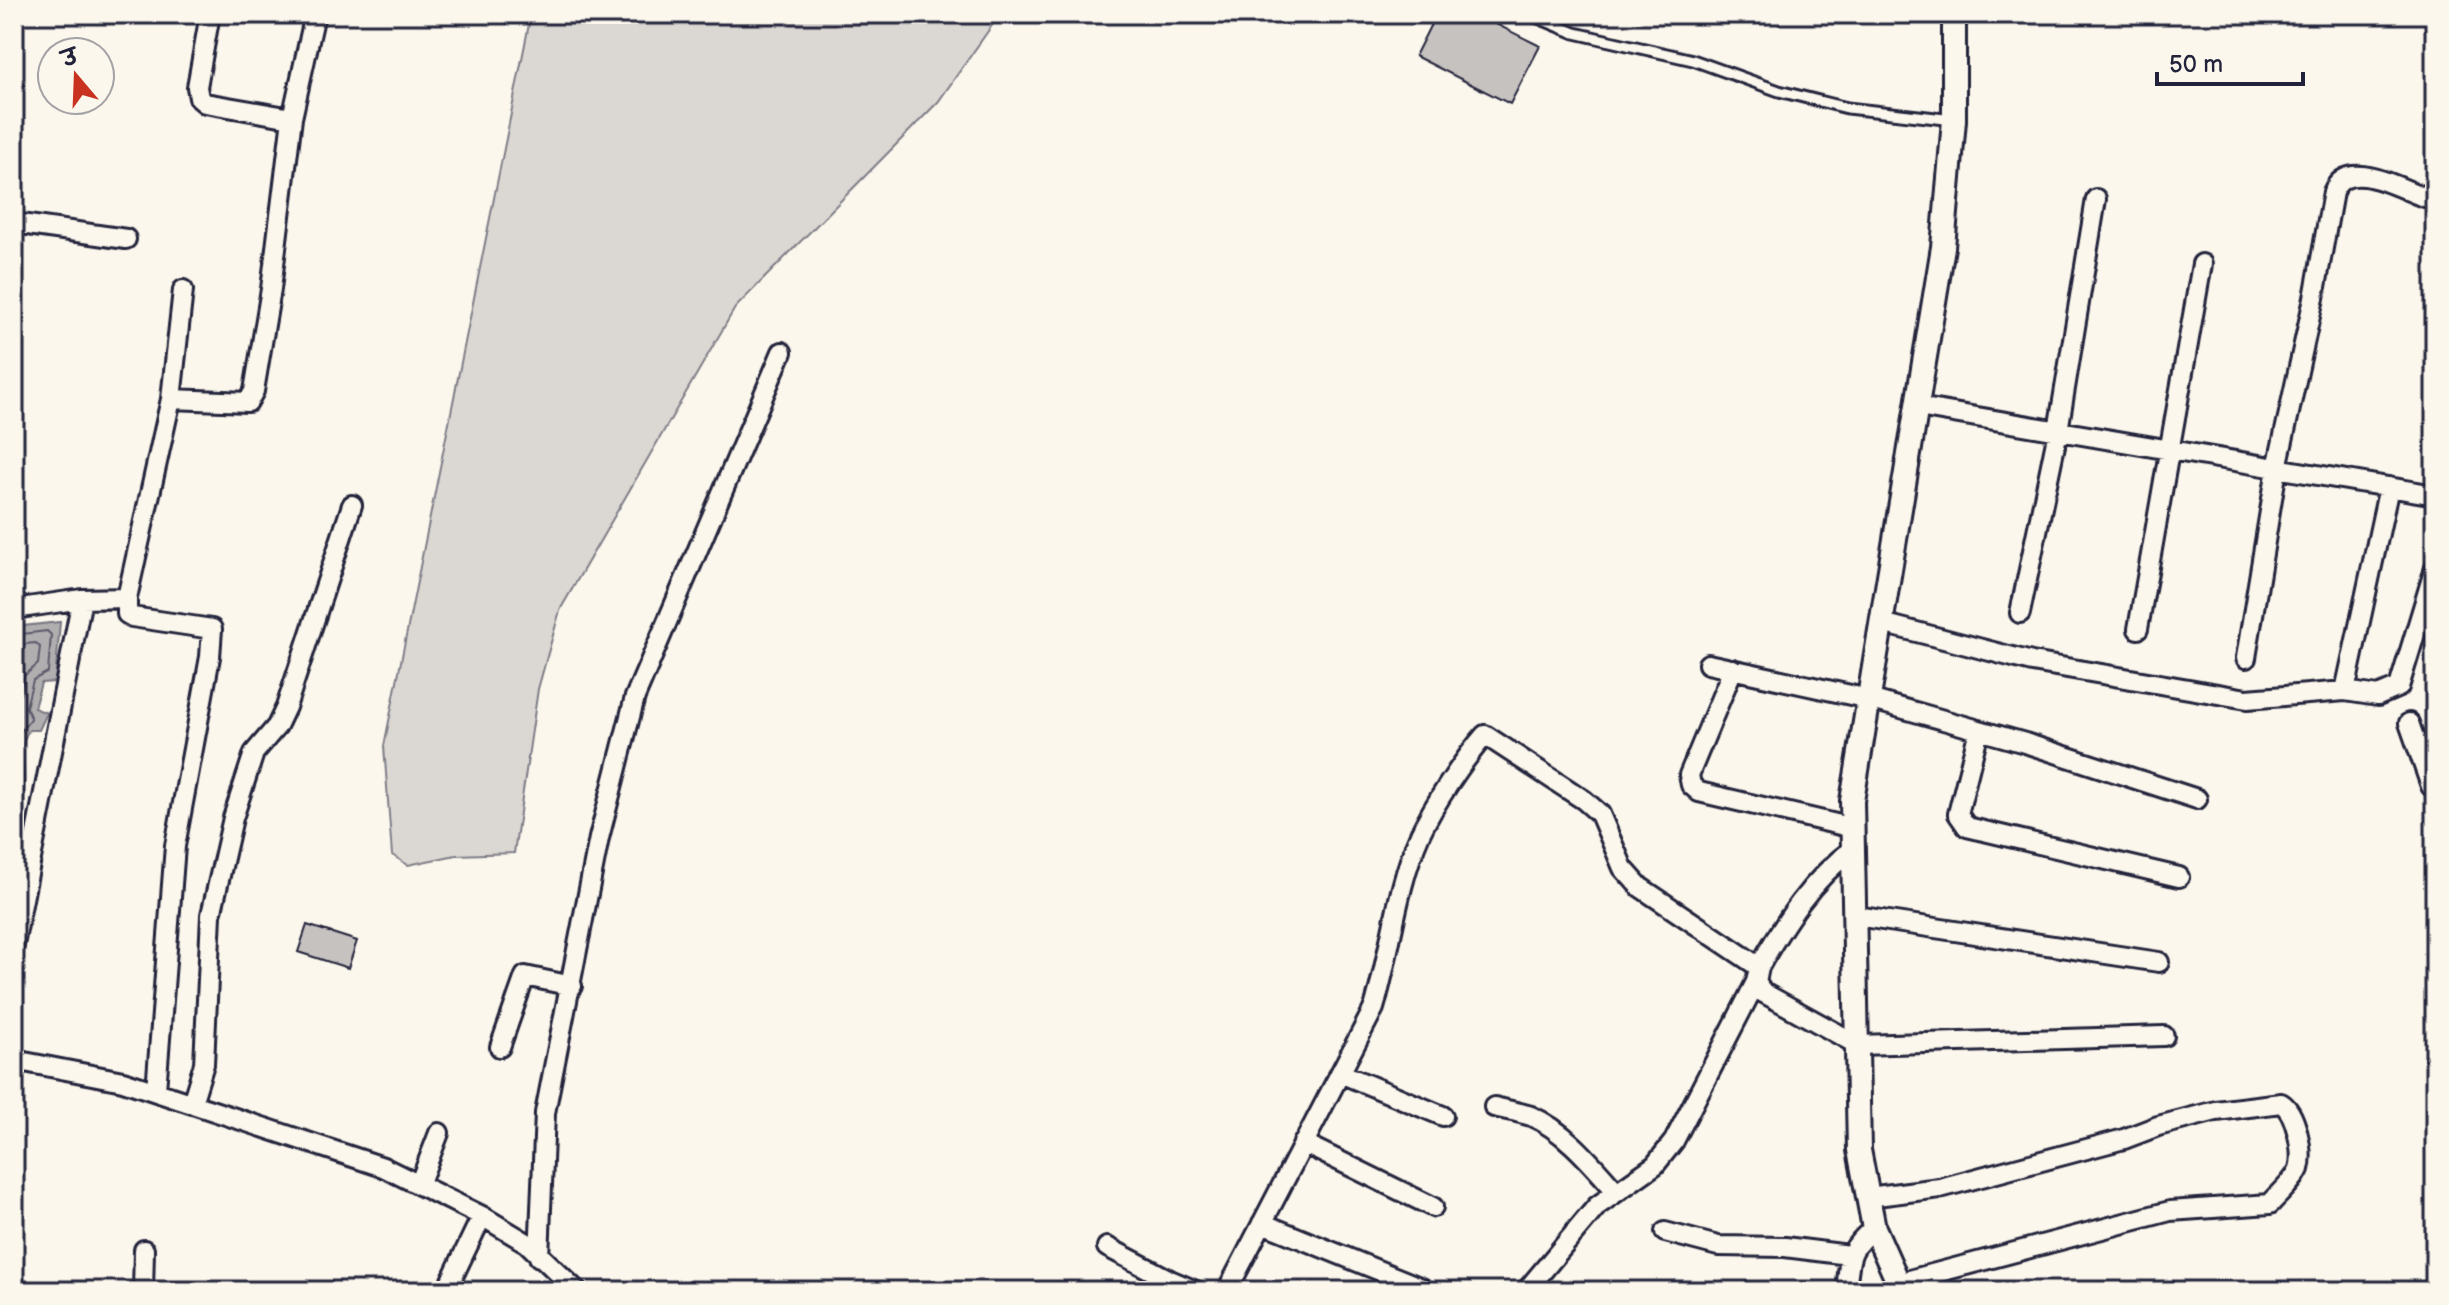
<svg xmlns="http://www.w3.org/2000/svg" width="2449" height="1305" viewBox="0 0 2449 1305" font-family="'Balsamiq Sans','Playpen Sans Deva',sans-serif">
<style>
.green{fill:#dbd8d3;stroke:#7e7d87;stroke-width:2}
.water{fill:#b1aeb0;stroke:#787681;stroke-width:2}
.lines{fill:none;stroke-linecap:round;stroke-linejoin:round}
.shore{stroke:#5b5a6a;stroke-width:2}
.building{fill:#c6c2c0;stroke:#22223b;stroke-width:2}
.service-casing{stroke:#22223b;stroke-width:15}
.minor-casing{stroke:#22223b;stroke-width:24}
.tertiary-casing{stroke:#22223b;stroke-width:28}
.service{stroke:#fbf7ec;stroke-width:9}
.minor{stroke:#fbf7ec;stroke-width:18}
.tertiary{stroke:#fbf7ec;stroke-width:22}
</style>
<rect width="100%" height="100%" fill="#fbf7ec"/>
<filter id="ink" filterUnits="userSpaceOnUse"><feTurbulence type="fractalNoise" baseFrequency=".0125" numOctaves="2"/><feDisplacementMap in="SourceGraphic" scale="16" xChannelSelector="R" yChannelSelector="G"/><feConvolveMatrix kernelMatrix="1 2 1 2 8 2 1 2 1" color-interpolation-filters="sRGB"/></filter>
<g filter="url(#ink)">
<path class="green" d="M531,14H1000L938,102L735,308L560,610L538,689L514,853L456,855L408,865L392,855L384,746Z"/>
<path class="water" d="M60,622L55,682L41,683L34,708L47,713L39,730H29C15,751 28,772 23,795L14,794V627Z"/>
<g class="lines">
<path class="shore" d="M14,635L47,631L51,635L48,672L33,680L26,707L31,719L16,736L14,754
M14,645L36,643L40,647L38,664L24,676L14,720"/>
</g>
<path class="building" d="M1436,14H1476L1540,46L1510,104L1415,56Z
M307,925L357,941L348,968L298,952Z"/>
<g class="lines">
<g class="service-casing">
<path id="service" d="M1529,14L1575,33L1693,60L1779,91L1847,108L1954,120"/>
</g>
<g class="minor-casing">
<path id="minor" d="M292,118L315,14
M14,223L126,239
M171,399L183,290
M1918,407L2435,495
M127,598V614L132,617L212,629L210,657L175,846L156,1090
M14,609L82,599L127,598L171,399L248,402L254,391L271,289L292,118L205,103L199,98L197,87L210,14
M2020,613L2058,431L2096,199
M1882,623L2032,662L2247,699L2345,691L2389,487
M2138,629L2202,264
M2246,658L2277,468L2314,298L2333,192C2348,157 2398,188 2424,197
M1708,664L1869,699L2025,743L2197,799
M1733,669L1689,775L1691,785L1699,792L1853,828
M2345,691L2378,696L2399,687L2435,568
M2409,723L2431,786
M1979,730L1958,814L1967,827L2179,877
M1856,916L2159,962
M14,945L82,599
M1759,967C1784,923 1812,879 1853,849
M500,1047L525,976L572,986
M14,1060L123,1081L383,1167L482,1216L527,1243L577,1291
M1340,1073L1443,1116
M192,1103L204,1064L211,915L233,818L254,753L277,726L286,707L352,505
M1494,1107C1506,1110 1519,1112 1531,1116C1564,1130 1592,1164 1615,1190
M1303,1143L1433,1207
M419,1185L439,1133
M1868,1197L1940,1188L2124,1139L2158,1126L2216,1111L2281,1103C2296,1112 2304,1152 2299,1169C2294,1181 2279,1194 2270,1204L2170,1211L1898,1283
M1262,1223L1422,1288
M1665,1232L1718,1246L1785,1247L1849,1255
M1107,1247L1170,1280L1165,1291
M539,1257L545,1113L599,838L635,697L782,352
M1170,1280L1196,1291
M143,1291L144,1250
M446,1291L482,1216
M1227,1291L1374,1008C1391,951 1396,888 1420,834C1434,804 1464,759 1485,735L1584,800L1600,814L1623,868L1640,887L1759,967L1756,982L1762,992L1858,1045L2164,1036
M1526,1291L1597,1206L1655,1165L1674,1141L1756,982
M1846,1291C1850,1258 1847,1250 1874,1228"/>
</g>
<g class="tertiary-casing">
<path id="tertiary" d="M1902,1291L1874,1228L1859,1150L1852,801L1943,247L1954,120V14"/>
</g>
<use href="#service" class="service"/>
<use href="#minor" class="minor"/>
<use href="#tertiary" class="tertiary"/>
</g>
</g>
<rect width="2449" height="1305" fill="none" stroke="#fbf7ec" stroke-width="48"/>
<rect x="24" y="24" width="2401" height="1257" fill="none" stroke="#22223b" stroke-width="3" filter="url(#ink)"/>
<g transform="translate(76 76) rotate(341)"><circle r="38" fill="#fbf7ec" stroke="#a4a2a5" stroke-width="2"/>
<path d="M0-6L14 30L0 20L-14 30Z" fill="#c8321e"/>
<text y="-12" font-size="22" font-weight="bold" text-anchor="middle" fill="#22223b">उ</text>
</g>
<path d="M2157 72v12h146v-12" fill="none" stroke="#22223b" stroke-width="4"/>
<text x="2169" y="72" font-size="24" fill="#22223b" stroke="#fbf7ec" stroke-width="6" paint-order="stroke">50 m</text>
</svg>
